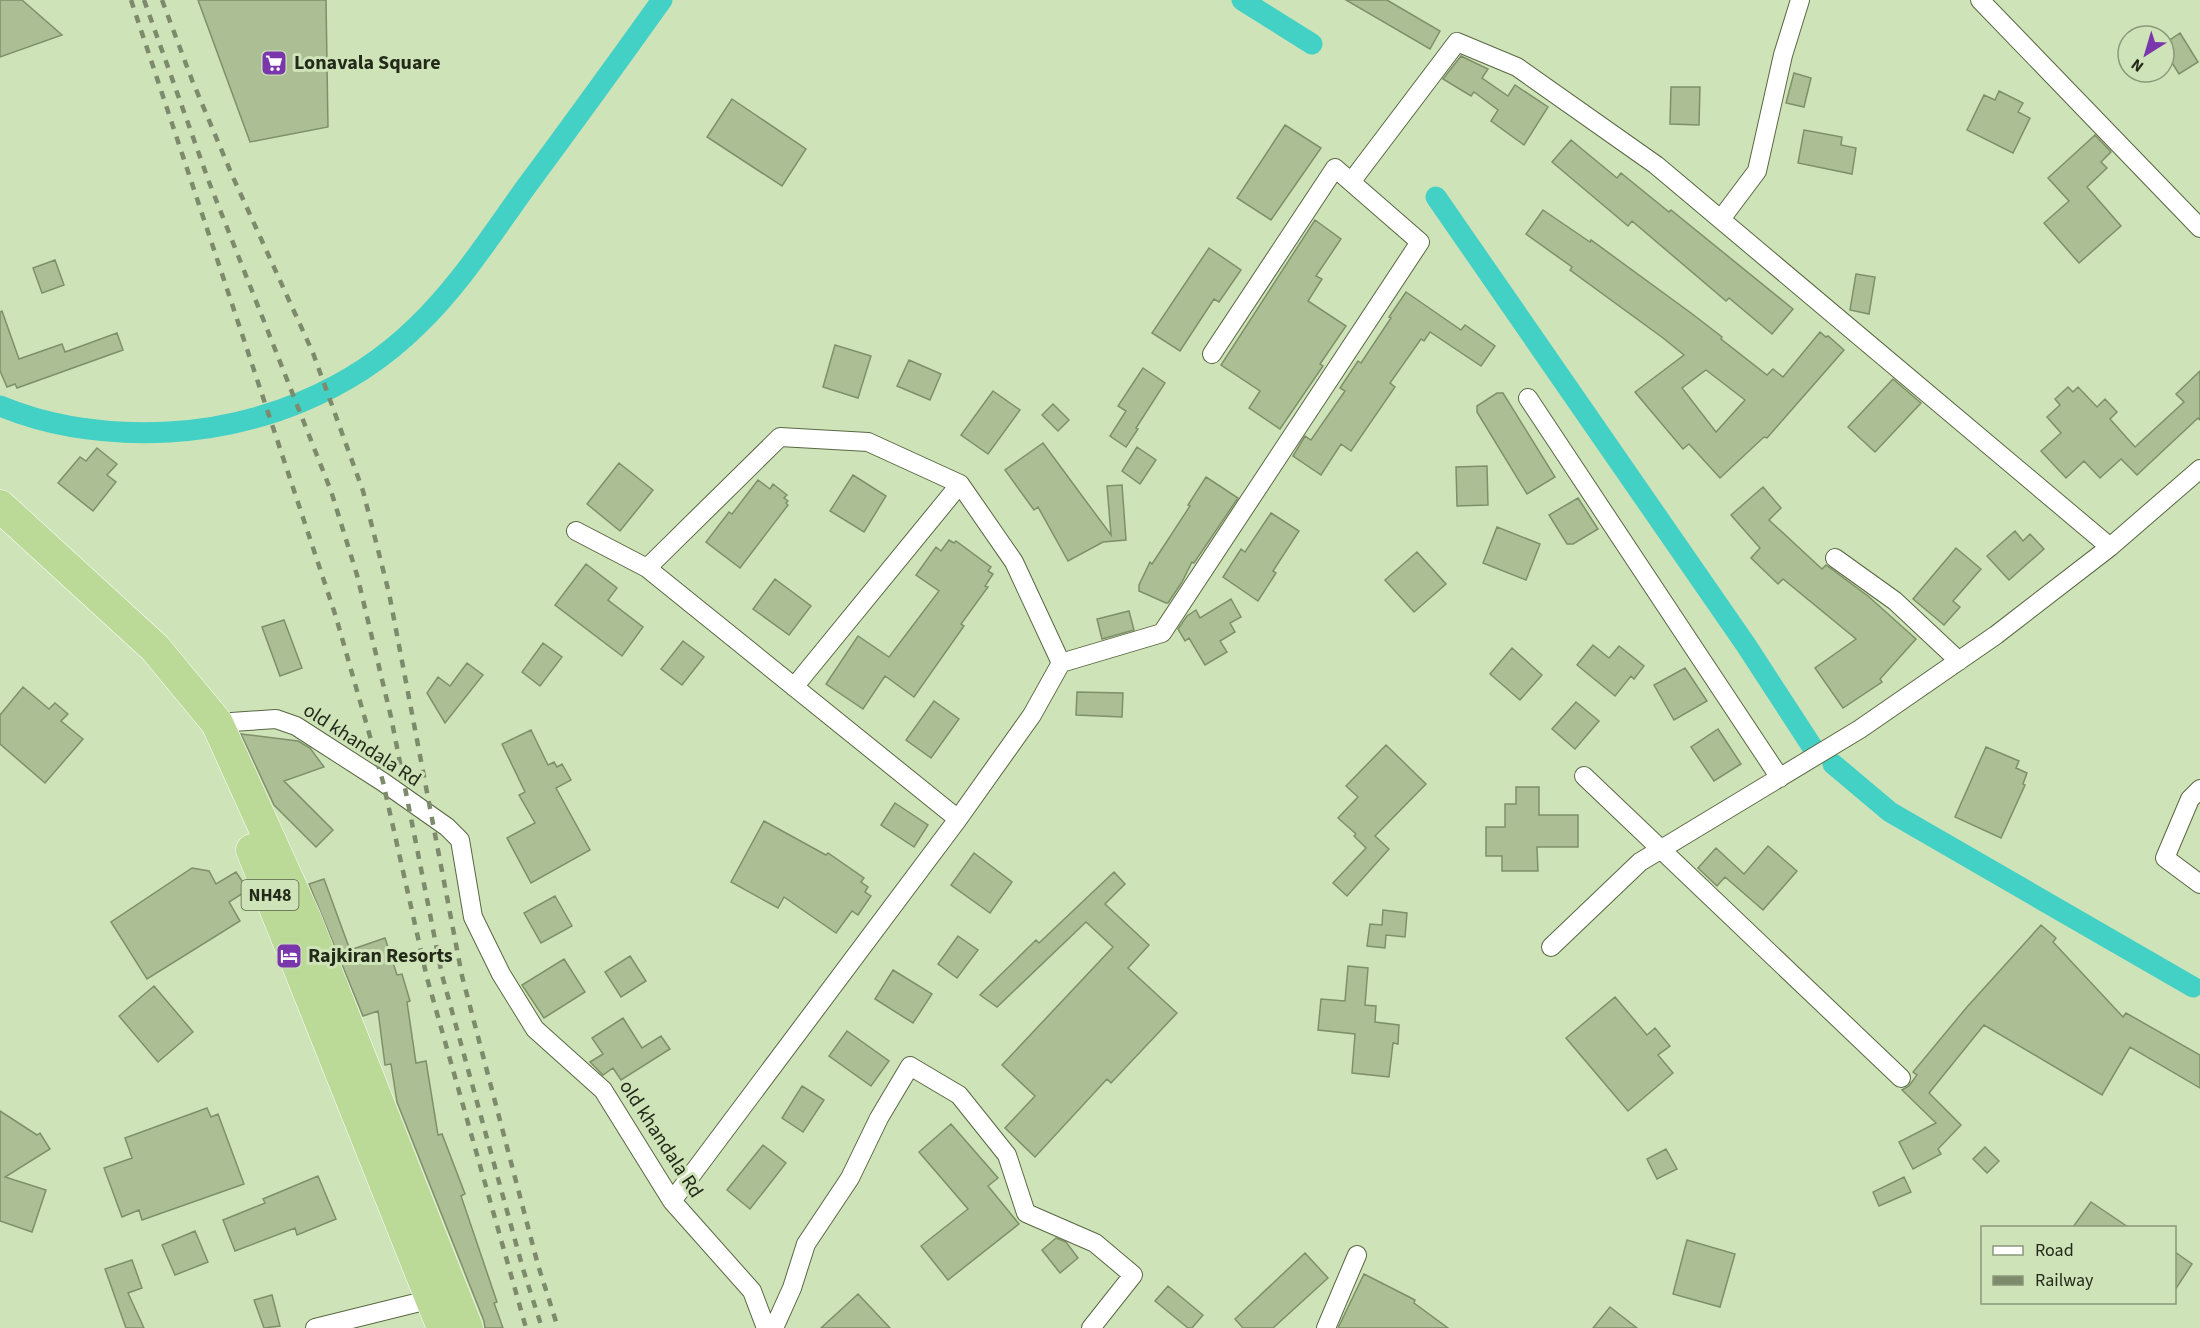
<svg xmlns="http://www.w3.org/2000/svg" width="2200" height="1328" viewBox="0 0 2200 1328" font-family="'Source Sans 3',sans-serif">
<style>
.lines{fill:none;stroke-linecap:round;stroke-linejoin:round}
.canal{stroke:#43d0c5;stroke-width:21}
.building{fill:#abbe94;stroke:#7e9068;stroke-width:1.5;fill-rule:evenodd}
.street-casing{stroke:#586842;stroke-width:20}
.highway-casing{stroke:#fff;stroke-width:33}
.street{stroke:#fff;stroke-width:18}
.highway{stroke:#bcda97;stroke-width:32}
.rail{stroke:#7d8a6c;stroke-width:4.5;stroke-dasharray:8 8;stroke-linecap:butt}
.labels{text-anchor:middle;dominant-baseline:central;stroke-width:6;stroke-linejoin:round;paint-order:stroke}
.shield{fill:#cfe3b8;stroke:#576249;stroke-width:1.5}
.shield-label{font-size:18px;font-weight:bold;fill:#232a1a}
.poi-label{font-size:20px;font-weight:bold;fill:#232a1a;stroke:#cfe3b8;text-anchor:start}
.street-label{font-size:20px;fill:#232a1a;stroke:#cfe3b8}
</style>
<rect width="100%" height="100%" fill="#cfe3b8"/>
<g class="lines">
<path class="canal" d="M1242,0L1312,44
M1436,197L1746,645L1813,748
M0,406C53,428 111,435 169,432C260,427 351,391 417,326C459,286 492,234 526,187C572,125 617,63 662,0
M1833,764L1890,812L2193,987"/>
</g>
<path class="building" d="M0,0H22L62,35L0,57Z
M198,0H326L328,127L250,142Z
M1346,0H1387L1440,31L1430,49Z
M2180,33L2198,62L2179,74L2164,50V44Z
M1461,56L1488,69L1482,78L1508,96L1515,85L1548,107L1524,145L1491,121L1498,110L1474,92L1471,96L1443,79Z
M1794,73L1811,78L1804,107L1786,103Z
M1671,87H1700L1699,125L1670,124Z
M1999,91L2023,103L2018,112L2030,118L2013,153L1967,130L1984,95L1995,100Z
M732,99L806,149L782,186L707,137Z
M1285,125L1321,148L1271,220L1237,198Z
M1804,130L1842,137L1841,145L1856,148L1852,174L1798,163Z
M2095,135L2111,152L2101,162L2107,168L2087,187L2121,226L2079,263L2044,223L2069,201L2048,178Z
M1571,140L1617,178L1621,173L1669,212L1671,210L1793,309L1772,334L1729,298L1726,301L1632,221L1628,226L1552,162Z
M1543,210L1590,242L1591,240L1691,313L1722,337L1721,339L1767,375L1773,369L1783,377L1820,332L1826,337L1828,336L1844,350L1767,438L1764,437L1720,478L1689,444L1683,449L1635,392L1684,355L1663,338L1570,270L1572,267L1526,234ZM1706,370L1745,400L1716,432L1682,388Z
M1315,220L1341,239L1316,276L1322,279L1308,301L1346,326L1320,364L1323,366L1280,429L1249,408L1260,391L1221,365Z
M1209,248L1241,270L1219,302L1214,299L1180,351L1152,333Z
M55,260L64,285L42,293L33,268Z
M1856,274L1875,277L1869,314L1850,310Z
M1406,292L1461,330L1465,325L1495,346L1481,366L1430,332L1424,341L1421,339L1390,383L1395,387L1351,451L1341,444L1321,475L1293,456L1305,436L1311,440L1345,391L1340,388L1358,361L1361,363L1391,318L1389,317Z
M2,311L19,359L62,344L65,352L117,333L123,350L17,388L15,384L7,387L0,371V312Z
M835,345L871,356L858,398L823,387Z
M909,360L941,374L930,400L897,386Z
M1143,368L1165,383L1136,428L1138,429L1126,447L1110,436L1126,411L1118,406Z
M2200,371V420L2198,418L2137,475L2121,459L2100,478L2084,461L2066,478L2041,451L2061,433L2047,417L2060,405L2055,399L2068,387L2073,392L2078,387L2097,407L2105,399L2117,412L2110,419L2135,447L2184,402L2176,394Z
M1893,379L1921,403L1875,452L1848,427Z
M993,391L1020,410L988,454L961,435Z
M1497,393H1503L1555,477L1527,494L1477,412V406Z
M1053,404L1069,420L1058,431L1042,415Z
M1043,443L1111,535L1107,486L1122,485L1126,540L1103,542L1068,561L1038,507L1034,510L1005,470Z
M1137,447L1156,460L1140,484L1122,471Z
M97,448L117,464L107,475L116,482L93,511L58,483L80,457L86,461Z
M619,463L653,490L620,531L587,504Z
M1487,466L1488,505L1457,506L1456,467Z
M853,475L886,496L864,532L830,511Z
M1206,477L1238,498L1194,563L1192,562L1182,582L1168,603H1166L1139,591V585L1150,562L1152,564L1190,506L1188,505Z
M758,480L770,489L773,484L787,495L784,498L788,501L786,503L788,505L740,568L706,542L729,512L732,514Z
M1763,487L1781,508L1769,520L1822,569L1826,565L1868,596L1916,639L1880,679L1882,682L1843,708L1815,668L1856,639L1783,579L1778,584L1751,558L1760,548L1731,515Z
M1578,498L1598,529L1573,544H1567L1549,515Z
M1271,513L1299,531L1273,571L1276,573L1258,601L1223,577L1241,549L1245,552Z
M1497,527L1540,544L1526,580L1483,563Z
M2015,531L2023,541L2030,534L2044,549L2009,580L1987,556Z
M949,540L954,543L956,541L991,567L988,571L993,574L985,586L988,587L961,624L964,626L914,697L885,676L863,709L826,684L858,636L889,657L939,591L916,575L936,547L941,551Z
M1956,548L1981,569L1953,601L1960,607L1944,625L1913,599Z
M1417,552L1446,584L1414,612L1385,580Z
M586,564L617,588L608,600L643,627L622,656L555,605Z
M775,579L811,606L789,635L753,609Z
M1231,599L1241,617L1230,623L1235,632L1220,641L1227,652L1205,665L1189,638L1185,641L1178,629L1187,616L1196,610L1200,618Z
M1129,611L1134,630L1102,639L1097,619Z
M284,620L302,668L280,676L262,627Z
M683,641L704,657L682,685L661,669Z
M543,643L562,657L540,686L522,672Z
M1593,645L1609,658L1619,646L1644,666L1634,679L1631,676L1615,696L1577,665Z
M1512,648L1542,675L1520,700L1490,674Z
M467,663L483,675L445,723L427,693L438,677L450,686Z
M1685,668L1707,701L1674,720L1654,685Z
M23,687L49,709L55,703L68,714L61,721L83,739L45,783L0,744V715Z
M1077,692L1123,693L1122,717L1076,715Z
M934,701L959,719L931,758L906,740Z
M1576,702L1599,721L1575,749L1552,729Z
M1718,729L1741,764L1714,781L1691,747Z
M531,730L548,765L554,762L557,767L562,764L571,780L556,788L590,850L531,883L507,838L535,823L519,795L525,792L502,744Z
M241,734L298,741L310,748L324,767L284,781L333,830L316,847L274,805Z
M1386,745L1426,784L1375,836L1389,849L1347,896L1333,883L1366,848L1354,836L1356,834L1338,818L1358,797L1346,786Z
M1986,747L2019,761L2016,768L2027,773L2023,784L2025,785L2001,838L1955,817Z
M1516,787H1539V815H1578V847H1537L1538,871H1502V856H1486V827H1505V804H1516Z
M895,803L928,825L914,847L881,825Z
M764,821L826,855L828,853L864,878L861,882L868,887L865,892L871,896L858,915L852,911L836,933L784,897L778,908L731,882Z
M1768,846L1797,871L1763,910L1725,877L1717,886L1698,868L1716,848L1744,874Z
M974,853L1012,882L990,913L951,885Z
M192,868L209,871L216,884L236,872L248,890L229,902L240,921L147,979L111,922Z
M1114,872L1125,884L1105,904L1149,945L1128,968L1177,1013L1111,1083L1107,1079L1035,1157L1005,1128L1035,1096L1002,1065L1113,947L1086,922L997,1007L980,995L1036,940L1039,943Z
M324,879L350,950L385,938L397,975L402,974L410,1001L407,1002L416,1063L426,1061L438,1135L442,1134L465,1194L461,1196L497,1302L494,1303L503,1328H485L484,1321L397,1102L391,1064L385,1065L378,1011L363,1016L309,884Z
M555,896L572,926L541,943L524,913Z
M1383,910L1407,913L1405,937L1386,935L1385,948L1367,946L1370,924L1382,925Z
M2041,925L2056,938L2053,942L2123,1017L2126,1013L2200,1055V1088L2130,1047L2102,1095L1984,1025L1929,1093L1961,1125L1938,1149L1941,1154L1913,1169L1899,1142L1936,1123L1902,1090L1909,1086L1917,1075L1913,1072L1967,1007Z
M958,936L978,950L957,978L938,964Z
M630,956L646,981L621,997L605,972Z
M564,959L585,992L544,1018L522,985Z
M1348,966L1368,968L1365,1005L1376,1006L1375,1022L1399,1025L1398,1044L1393,1043L1389,1077L1352,1073L1355,1034L1318,1030L1321,999L1345,1001Z
M893,970L932,994L913,1023L875,999Z
M154,986L193,1032L158,1062L119,1016Z
M1615,997L1647,1035L1655,1028L1670,1046L1658,1055L1673,1073L1628,1111L1566,1038Z
M623,1018L642,1048L661,1036L670,1049L621,1080L613,1068L603,1075L590,1062L603,1054L592,1038Z
M847,1031L889,1061L871,1086L829,1056Z
M802,1086L824,1100L803,1132L782,1118Z
M207,1108L211,1117L218,1114L244,1184L142,1220L139,1210L122,1217L104,1168L132,1158L125,1138Z
M0,1111L37,1135L40,1133L50,1149L5,1177L46,1190L32,1232L0,1221Z
M951,1124L998,1178L988,1186L1019,1224L948,1280L921,1246L968,1209L919,1152Z
M763,1145L786,1163L750,1209L727,1190Z
M1985,1147L1999,1161L1987,1173L1973,1159Z
M1666,1149L1677,1169L1657,1179L1647,1159Z
M318,1176L336,1219L297,1235L295,1228L235,1251L223,1220L265,1203L263,1199Z
M1904,1177L1911,1192L1879,1206L1873,1192Z
M2091,1202L2128,1227H2073Z
M195,1231L208,1262L175,1275L162,1245Z
M1056,1238L1066,1242L1078,1258L1060,1273L1042,1250Z
M1687,1240L1735,1254L1720,1307L1673,1294Z
M2175,1252L2192,1264L2175,1290Z
M1305,1253L1328,1278L1273,1328H1243L1235,1319Z
M132,1260L142,1288L128,1293L144,1328H126L105,1269Z
M1364,1274L1415,1300L1414,1303L1448,1328H1338Z
M1168,1286L1203,1315L1192,1328H1188L1155,1301Z
M858,1294L890,1328H821Z
M272,1295L280,1326L264,1328L254,1300Z
M1610,1307L1637,1328H1593Z"/>
<g class="lines">
<g class="street-casing">
<path id="street" d="M1980,0L2200,228
M1351,182L1457,42L1517,67L1656,165L2110,547
M1721,219L1757,171L1783,55L1800,0
M1528,398L1780,778
M576,531L647,568L958,819
M1835,558L1895,601L1959,661
M647,568L780,437L868,442L960,484L1014,562L1061,663L1032,715L958,819L672,1201
M1061,663L1162,633L1420,242L1335,168L1212,354
M794,687L960,484
M217,723L276,719L296,726L383,782L447,827L460,840L473,917L501,974L535,1029L603,1090L672,1201L752,1291L766,1328
M1584,776L1901,1078
M2200,789L2190,799L2165,858L2200,884
M1551,947L1640,862L1860,729L1996,635L2110,547L2200,469
M315,1328L432,1299
M774,1328L792,1288L806,1244L850,1178L879,1118L910,1066L959,1095L1007,1155L1026,1213L1095,1243L1133,1275L1091,1328
M1326,1328L1357,1255"/>
</g>
<g class="highway-casing">
<path id="highway" d="M0,506L155,648L217,723L305,918L467,1328
M252,850L443,1328"/>
</g>
<use href="#street" class="street"/>
<use href="#highway" class="highway"/>
<path class="rail" d="M131,0L336,617L383,782L427,978L526,1328
M144,0L209,182L331,491L357,575L391,717L442,975L523,1269L542,1328
M162,0L192,80L232,175L313,353L363,491L389,593L462,976L538,1265L558,1328"/>
</g>
<defs>
<g id="supermarket-square" transform="scale(1.35)"><rect x="-9" y="-9" width="18" height="18" rx="4" fill="#7a37ab" stroke="#cfe3b8"/><path d="M-6-5.5h2.5l.6 2H6L4.5 2H-2.5L-4.4-4H-6ZM-1.5 3.2a1.3 1.3 0 1 0 .1 0ZM3 3.2a1.3 1.3 0 1 0 .1 0Z" fill="#fff"/></g>
<g id="hotel-square" transform="scale(1.35)"><rect x="-9" y="-9" width="18" height="18" rx="4" fill="#7a37ab" stroke="#cfe3b8"/><path d="M-6-4.5h1.5V1H6V5H4.5V3h-9V5H-6ZM-4 0a1.8 1.8 0 1 1 3.6 0ZM.5 0V-2.5h3Q6-2.5 6 0Z" fill="#fff"/></g>
</defs>
<g fill-rule="evenodd">
<use href="#supermarket-square" x="274" y="63"/>
<use href="#hotel-square" x="289" y="956"/>
</g>
<g class="labels">
<rect class="shield" x="241.5" y="880" width="57" height="30" rx="4.5"/>
<g class="shield-label">
<text x="270" y="895">NH48</text>
</g>
<g class="poi-label">
<text x="294" y="63">Lonavala Square</text>
<text x="308" y="956">Rajkiran Resorts</text>
</g>
<g class="street-label">
<text transform="translate(362 745) rotate(33)">old khandala Rd</text>
<text transform="translate(661 1139) rotate(57)">old khandala Rd</text>
</g>
</g>
<rect x="1981" y="1226" width="195" height="78" fill="#cfe3b8" stroke="#8a9979" stroke-width="1.5"/>
<rect x="1993" y="1246" width="30" height="9" fill="#ffffff" stroke="#8a9979" stroke-width="1.5"/>
<text x="2035" y="1256" font-size="18" fill="#232a1a">Road</text>
<rect x="1993" y="1276" width="30" height="9" fill="#7d8a6c" stroke="#8a9979" stroke-width="1.5"/>
<text x="2035" y="1286" font-size="18" fill="#232a1a">Railway</text>
<g transform="translate(2146 54) rotate(217)"><circle r="28" fill="#cfe3b8" stroke="#8a9979" stroke-width="1.5"/>
<path d="M0-4.5L10 22L0 15L-10 22Z" fill="#7a37ab"/>
<text y="-9" font-size="16" font-weight="bold" text-anchor="middle" fill="#232a1a">N</text>
</g>
</svg>
